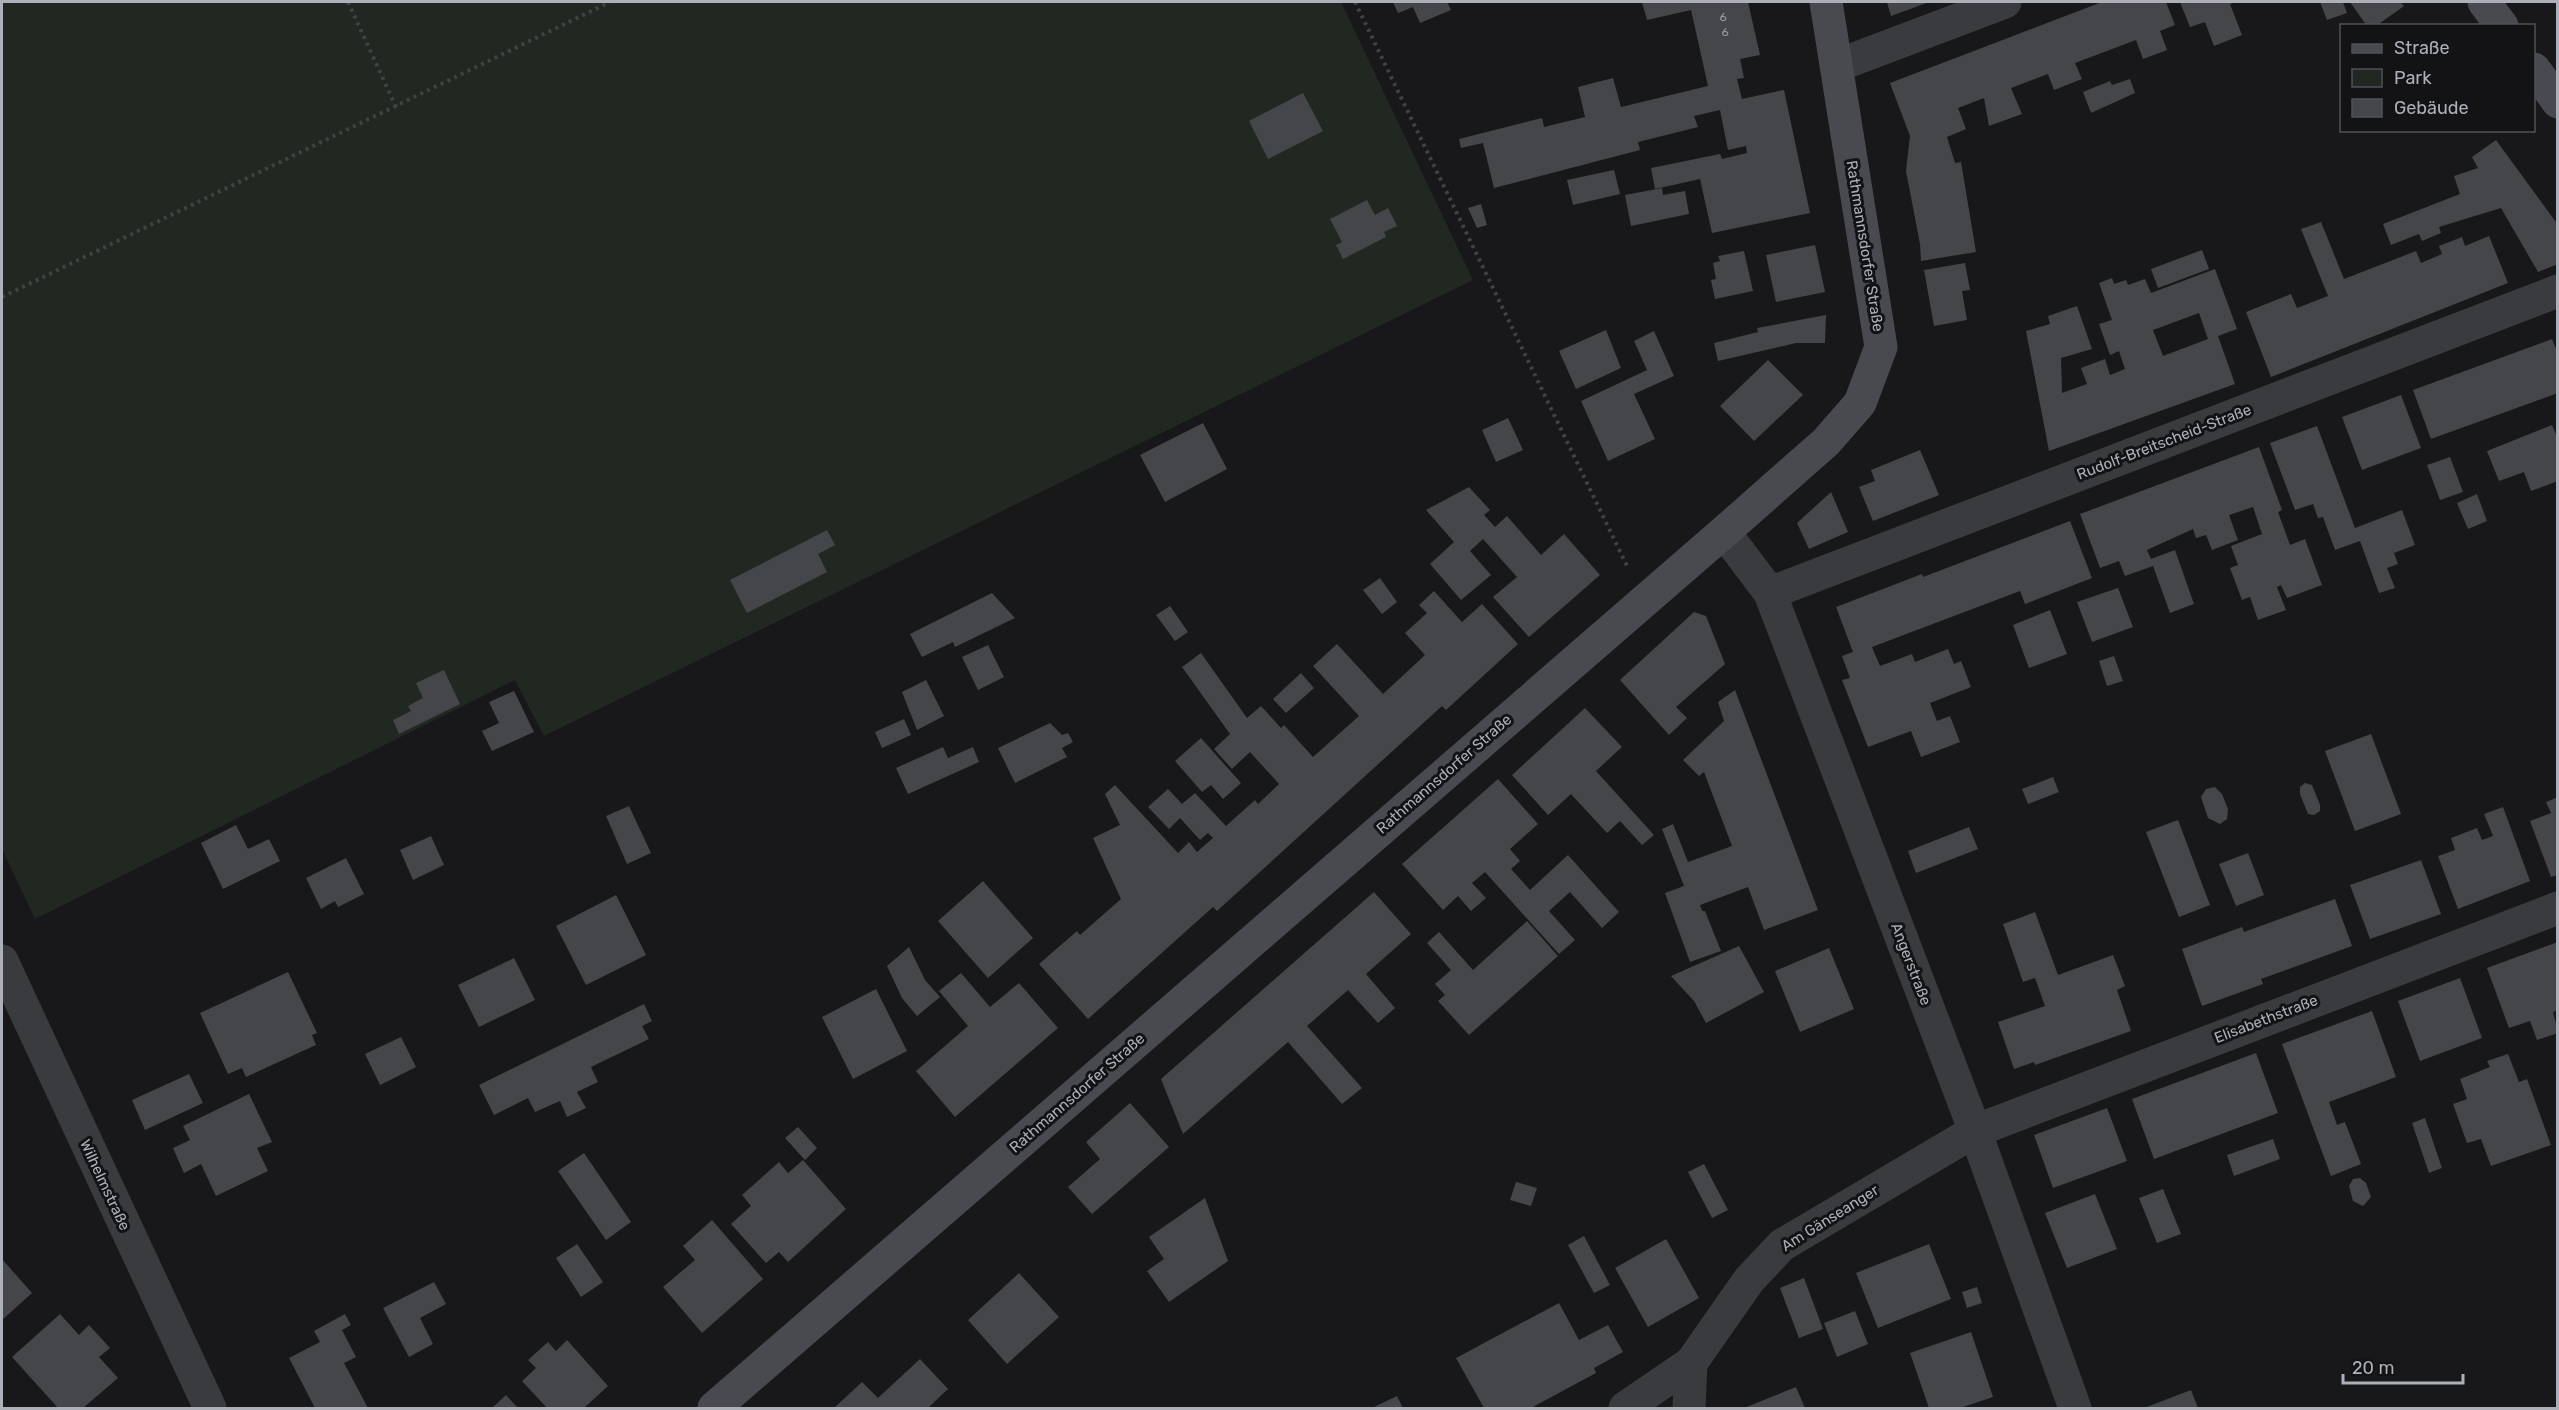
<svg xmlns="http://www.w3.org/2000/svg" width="2559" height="1410" viewBox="0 0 2559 1410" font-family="Rubik,sans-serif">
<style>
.green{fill:#212821}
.building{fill:#45464a;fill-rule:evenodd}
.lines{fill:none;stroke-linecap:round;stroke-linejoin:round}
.path{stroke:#404246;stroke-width:4;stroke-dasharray:3 4.5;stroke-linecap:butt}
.street{stroke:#3a3b3f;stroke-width:33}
.secondary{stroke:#484a4f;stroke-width:33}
.labels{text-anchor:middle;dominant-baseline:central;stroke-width:6;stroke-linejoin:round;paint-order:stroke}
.number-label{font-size:12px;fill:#92969d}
.street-label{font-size:15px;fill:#acb0b9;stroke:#131315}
</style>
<rect width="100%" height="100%" fill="#18181a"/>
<path class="green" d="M2,2H1341L1473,280L544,736L515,680L35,919L2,849Z"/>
<path class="building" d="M1393,2H1447L1451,10L1420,23L1413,7L1398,13Z
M1642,2H1748L1760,55L1740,59L1744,78L1737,79L1742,99L1784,90L1810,213L1712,233L1700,179L1655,189L1651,168L1720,154L1722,159L1747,153L1746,146L1728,150L1720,110L1694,116L1698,127L1638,142L1640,150L1494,188L1483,143L1461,148L1459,139L1542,118L1544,127L1585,117L1578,87L1613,78L1621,107L1708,86L1691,10L1647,20Z
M1887,2H1929L1891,16Z
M2102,2H2166L2175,25L2160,31L2167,50L2143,59L2136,40L2075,63L2082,79L2054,90L2048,74L2011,88L2022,114L1989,126L1984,98L1958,108L1966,129L1947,137L1955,163L1961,162L1976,252L1921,261L1920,244L1906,171L1910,136L1890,83Z
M2180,2H2236L2230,4L2242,35L2214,46L2205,22L2190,27Z
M2320,2H2343L2347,13L2327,20Z
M2350,2H2400L2404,6L2376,26H2367Z
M2130,79L2135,93L2091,113L2083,92L2110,81L2112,85Z
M1303,93L1323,131L1268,159L1249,121Z
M2496,140L2558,225V264L2538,272L2501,208L2439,227L2441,233L2422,241L2419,234L2391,245L2383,224L2460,194L2454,176L2478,168L2472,157Z
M1614,170L1620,194L1573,205L1567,180Z
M1662,188L1663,195L1685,191L1689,214L1631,226L1625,195Z
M1367,200L1375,215L1388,208L1397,226L1384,232L1386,237L1343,259L1336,245L1342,242L1330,219Z
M1481,204L1487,225L1477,228L1468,208Z
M2321,222L2344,279L2416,251L2421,263L2442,254L2439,246L2462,237L2465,246L2489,236L2508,283L2271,377L2246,312L2291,294L2297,308L2328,296L2301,229Z
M1815,245L1825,292L1776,302L1766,255Z
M2202,250L2209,269L2158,288L2151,269Z
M1744,251L1753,291L1715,299L1711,280L1716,279L1713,263L1720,261L1718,256Z
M1965,263L1970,290L1962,291L1967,320L1934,326L1924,270Z
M2215,269L2237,329L2218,336L2235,384L2049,451L2026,331L2050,324L2048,316L2077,306L2092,349L2061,358L2062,393L2087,384L2081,368L2105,359L2110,375L2125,369L2119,351L2110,355L2099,324L2112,320L2099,283L2112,278L2114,284L2126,280L2128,285L2145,279L2151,293ZM2199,313L2208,339L2163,356L2153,330Z
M1826,315L1825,343H1796L1718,361L1714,343L1758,332L1757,328Z
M1606,330L1621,368L1576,389L1559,351Z
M1654,331L1674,376L1634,394L1655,439L1608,461L1581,401L1647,370L1634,341Z
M2552,339L2558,354V393L2431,439L2413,390Z
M1768,360L1803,395L1754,441L1720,406Z
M2401,395L2421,448L2362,470L2342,417Z
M1508,418L1523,450L1496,462L1482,430Z
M1203,423L1227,469L1165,502L1140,455Z
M2552,425L2558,439V481L2531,491L2524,472L2499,481L2487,451Z
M2317,426L2355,528L2402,510L2415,545L2394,553L2398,564L2387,568L2395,588L2379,593L2360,541L2335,550L2323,517L2318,518L2313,504L2295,510L2270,443Z
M2259,447L2282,510L2278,512L2290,545L2305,539L2322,585L2287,598L2281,585L2277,587L2286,610L2258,620L2250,597L2242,600L2230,568L2238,565L2231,546L2262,534L2253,507L2229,515L2238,540L2212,550L2206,535L2196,538L2193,529L2147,550L2151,559L2175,550L2194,604L2170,613L2153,566L2125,576L2119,561L2100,568L2080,514Z
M1920,450L1939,495L1873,521L1859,487L1875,481L1871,470Z
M2450,457L2463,492L2440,500L2427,465Z
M1469,487L1490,510L1484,515L1495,527L1507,516L1541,555L1564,534L1600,575L1529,637L1493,597L1517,577L1483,539L1470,551L1491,575L1461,600L1430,564L1454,542L1426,510Z
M1831,492L1848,532L1809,549L1797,523Z
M2477,494L2487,521L2468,529L2457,503Z
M2070,521L2092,578L2025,604L2020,591L1872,647L1880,666L1912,654L1915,662L1948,649L1954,664L1961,661L1971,687L1930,703L1937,721L1950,716L1960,742L1921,757L1911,731L1868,747L1842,680L1850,678L1842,656L1853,652L1836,607L1922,574L1923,577Z
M827,530L835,545L818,554L827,572L747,613L730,580Z
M1380,578L1397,602L1382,614L1363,590Z
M2118,588L2133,627L2092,642L2077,602Z
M1434,591L1462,622L1482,604L1518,644L1446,710L1442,706L1217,911L1213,907L1088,1019L1039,964L1077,931L1080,935L1121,899L1093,838L1120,825L1105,794L1115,785L1178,853L1189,842L1197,852L1213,838L1208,833L1200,840L1180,818L1169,829L1148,807L1168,789L1182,804L1195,793L1226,826L1255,800L1258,804L1279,784L1250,752L1232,769L1214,749L1230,734L1182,667L1201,653L1247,718L1261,706L1281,728L1284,725L1313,757L1359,716L1313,666L1337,644L1383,694L1425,655L1405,633L1427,613L1419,605Z
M992,593L1015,618L955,647L953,642L922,657L910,634Z
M1170,606L1188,632L1175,641L1156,615Z
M2050,610L2067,654L2029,668L2013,625Z
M1694,612L1706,616L1725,664L1676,707L1687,718L1669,735L1620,680Z
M988,645L1004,677L978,690L962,657Z
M2114,656L2123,681L2107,686L2099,661Z
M444,670L460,704L399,734L393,720L411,711L408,706L423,698L416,683Z
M1301,673L1314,688L1286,713L1273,699Z
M926,680L944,716L917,730L902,692Z
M1735,690L1818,910L1764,930L1748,887L1700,905L1702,911H1705L1721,951L1690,962L1665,893L1684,886L1662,829L1673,824L1688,862L1732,846L1704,772L1699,776L1683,760L1724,721L1718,702Z
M514,691L534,732L492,751L482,731L499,723L489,702Z
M1585,708L1622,747L1596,771L1654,835L1642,845L1620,821L1607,833L1571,794L1548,815L1512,775Z
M904,719L911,735L882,748L875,732Z
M1050,723L1062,735L1068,733L1073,742L1062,748L1067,757L1015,783L998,748Z
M2371,734L2401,814L2355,831L2325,751Z
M1201,738L1241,783L1223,799L1211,785L1202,792L1175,761Z
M943,747L948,758L973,747L979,762L908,794L896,768Z
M2053,777L2059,792L2028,804L2022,789Z
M1498,779L1538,824L1510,849L1520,861L1511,869L1530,890L1568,855L1619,912L1602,928L1570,892L1549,911L1575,940L1559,954L1485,872L1472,883L1486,898L1471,911L1458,896L1443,910L1402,864Z
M2305,783L2312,785L2320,805V811L2314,815L2308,814L2300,794V787Z
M2215,787L2222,794L2228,809L2227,819L2220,824L2208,818L2201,797L2206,789Z
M2558,797V875L2551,877L2530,821L2551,813L2546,802Z
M629,806L651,853L627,864L606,816Z
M2503,807L2530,881L2458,909L2438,856L2455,850L2451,838L2477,828L2482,840L2493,836L2484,814Z
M2178,820L2210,905L2179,917L2146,832Z
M236,825L248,849L269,839L280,861L223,889L201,843Z
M1969,827L1978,849L1916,873L1908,851Z
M431,836L444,865L413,880L400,850Z
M2248,853L2264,895L2236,906L2219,864Z
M346,858L364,894L338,907L335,901L321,909L306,878Z
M2421,860L2441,914L2370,939L2350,885Z
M983,881L1033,938L988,978L938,921Z
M1374,892L1411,934L1366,974L1395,1008L1378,1023L1348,990L1307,1026L1362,1088L1342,1104L1288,1042L1183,1134L1161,1079Z
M616,895L646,955L586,985L556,926Z
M2335,899L2352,946L2261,979L2263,984L2202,1006L2182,949L2242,927L2244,932Z
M2035,912L2058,975L2113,955L2125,986L2117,990L2131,1031L2035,1065L2034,1062L2014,1069L1998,1022L2045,1006L2035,978L2023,982L2003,924Z
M1527,921L1558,956L1469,1035L1438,1001L1445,995L1435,984L1451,970L1427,943L1439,932L1473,970Z
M2558,942V1010L2553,1012L2558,1033L2537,1040L2530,1021L2509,1028L2487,968Z
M1739,946L1764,992L1706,1023L1694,1001L1671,976Z
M909,947L925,980L940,997L917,1016L902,998L887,966Z
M1829,948L1854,1009L1800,1032L1775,971Z
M514,958L535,1000L479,1027L458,985Z
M288,972L317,1033L312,1035L316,1045L246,1077L242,1068L228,1074L200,1013Z
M961,973L990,1007L1019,983L1058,1028L955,1117L916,1071L968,1026L939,991Z
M2460,978L2482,1038L2420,1061L2398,1001Z
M876,989L907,1051L853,1079L822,1017Z
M644,1004L652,1021L642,1026L649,1039L591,1067L598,1082L577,1092L586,1108L567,1117L560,1101L535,1112L528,1098L494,1115L479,1085Z
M2372,1011L2396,1077L2329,1102L2337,1125L2345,1122L2361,1164L2331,1176L2282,1044Z
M401,1037L416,1067L380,1085L365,1054Z
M2256,1053L2278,1113L2154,1159L2132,1099Z
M2508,1054L2519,1082L2527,1079L2551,1145L2491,1166L2481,1139L2467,1143L2453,1104L2467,1099L2460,1079L2490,1067L2487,1061Z
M189,1074L203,1103L145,1130L132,1100Z
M249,1094L272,1142L257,1148L268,1171L216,1196L201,1164L184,1173L173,1148L190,1140L183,1126Z
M1130,1103L1169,1147L1092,1214L1068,1187L1100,1159L1086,1142Z
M2107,1108L2127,1161L2053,1188L2034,1135Z
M2425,1118L2442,1168L2429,1173L2412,1123Z
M798,1127L817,1148L805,1160L785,1138Z
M2273,1139L2280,1159L2234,1176L2227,1155Z
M584,1153L631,1222L606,1240L558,1171Z
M803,1160L846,1209L788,1262L779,1252L766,1263L731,1224L751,1206L742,1195L779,1162L788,1173Z
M1704,1164L1728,1210L1712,1218L1688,1172Z
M2360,1178L2366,1183L2371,1197L2363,1206L2353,1201L2349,1186L2353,1179Z
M1516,1182L1537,1188L1531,1206L1510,1200Z
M2163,1189L2181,1234L2157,1243L2139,1198Z
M2095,1194L2117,1249L2067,1268L2045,1213Z
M1205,1198L1228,1261L1169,1302L1147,1271L1164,1259L1149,1237Z
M712,1220L763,1279L702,1333L663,1287L695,1260L683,1246Z
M1584,1236L1610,1285L1594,1293L1568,1245Z
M1666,1239L1699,1298L1648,1327L1615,1268Z
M577,1244L603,1282L581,1297L556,1258Z
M1929,1244L1951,1299L1878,1328L1856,1273Z
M2,1259L32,1293L2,1320Z
M1019,1273L1059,1317L1007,1364L968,1320Z
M1804,1278L1823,1329L1799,1338L1780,1288Z
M434,1282L446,1304L420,1318L433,1344L409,1357L383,1308Z
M1977,1287L1982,1303L1967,1308L1962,1292Z
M1559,1303L1579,1340L1608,1325L1623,1352L1594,1368L1596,1373L1531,1408H1484L1456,1358Z
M1855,1311L1868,1344L1837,1357L1824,1323Z
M60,1314L79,1335L89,1325L110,1348L99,1357L118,1378L83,1408H58L12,1357Z
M345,1314L351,1325L342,1330L356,1357L344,1363L368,1408H315L289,1358L320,1342L314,1331Z
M1971,1332L1993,1397L1960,1408H1929L1910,1353Z
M567,1340L608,1386L584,1408H547L522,1381L536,1368L528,1360L548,1342L556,1351Z
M920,1359L948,1389L928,1408H834L862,1382L878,1398Z
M1796,1387L1805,1408H1744Z
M2191,1390L2198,1408H2144Z
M506,1395L518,1408H492Z
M1397,1396L1403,1408H1372Z"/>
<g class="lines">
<path class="path" d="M348,2L396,107
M1355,2L1628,568
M2,297L610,2"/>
<path class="street" d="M1836,66L2005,2
M1724,532L1770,593L1975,1131L2075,1408
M1770,593L2558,291
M2,961L210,1408
M1625,1408L1691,1363L1749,1280L1782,1245L1975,1131L2558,908
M1689,1408L1691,1363"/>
<path class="secondary" d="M2484,2L2502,26
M2534,69L2558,102
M714,1408L1724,532L1826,442L1860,403L1881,347L1826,2"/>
</g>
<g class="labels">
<g class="number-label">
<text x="1723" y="17">6</text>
<text x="1725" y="32">6</text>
</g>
<g class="street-label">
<text transform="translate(1865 246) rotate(81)">Rathmannsdorfer Straße</text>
<text transform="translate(2164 442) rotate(-21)">Rudolf-Breitscheid-Straße</text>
<text transform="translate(1444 774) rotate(-41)">Rathmannsdorfer Straße</text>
<text transform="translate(1911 964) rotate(69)">Angerstraße</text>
<text transform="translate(2266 1019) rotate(-21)">Elisabethstraße</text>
<text transform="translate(1077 1093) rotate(-41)">Rathmannsdorfer Straße</text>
<text transform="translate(105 1185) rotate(65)">Wilhelmstraße</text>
<text transform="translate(1830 1218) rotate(-32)">Am Gänseanger</text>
</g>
</g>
<rect width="2559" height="1410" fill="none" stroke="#acb0b9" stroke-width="6"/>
<rect x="2340" y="24" width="195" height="108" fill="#131315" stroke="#505257" stroke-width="1.5"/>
<rect x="2352" y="44" width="30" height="9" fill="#484a4f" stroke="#505257" stroke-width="1.5"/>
<text x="2394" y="54" font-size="18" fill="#acb0b9">Straße</text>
<rect x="2352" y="69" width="30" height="18" fill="#212821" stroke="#505257" stroke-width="1.5"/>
<text x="2394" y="84" font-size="18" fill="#acb0b9">Park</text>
<rect x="2352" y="99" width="30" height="18" fill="#45464a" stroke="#505257" stroke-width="1.5"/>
<text x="2394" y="114" font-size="18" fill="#acb0b9">Gebäude</text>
<path d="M2343 1374v9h120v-9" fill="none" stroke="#acb0b9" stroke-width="3"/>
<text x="2352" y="1374" font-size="18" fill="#acb0b9" stroke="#131315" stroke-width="4.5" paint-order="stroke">20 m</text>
</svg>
